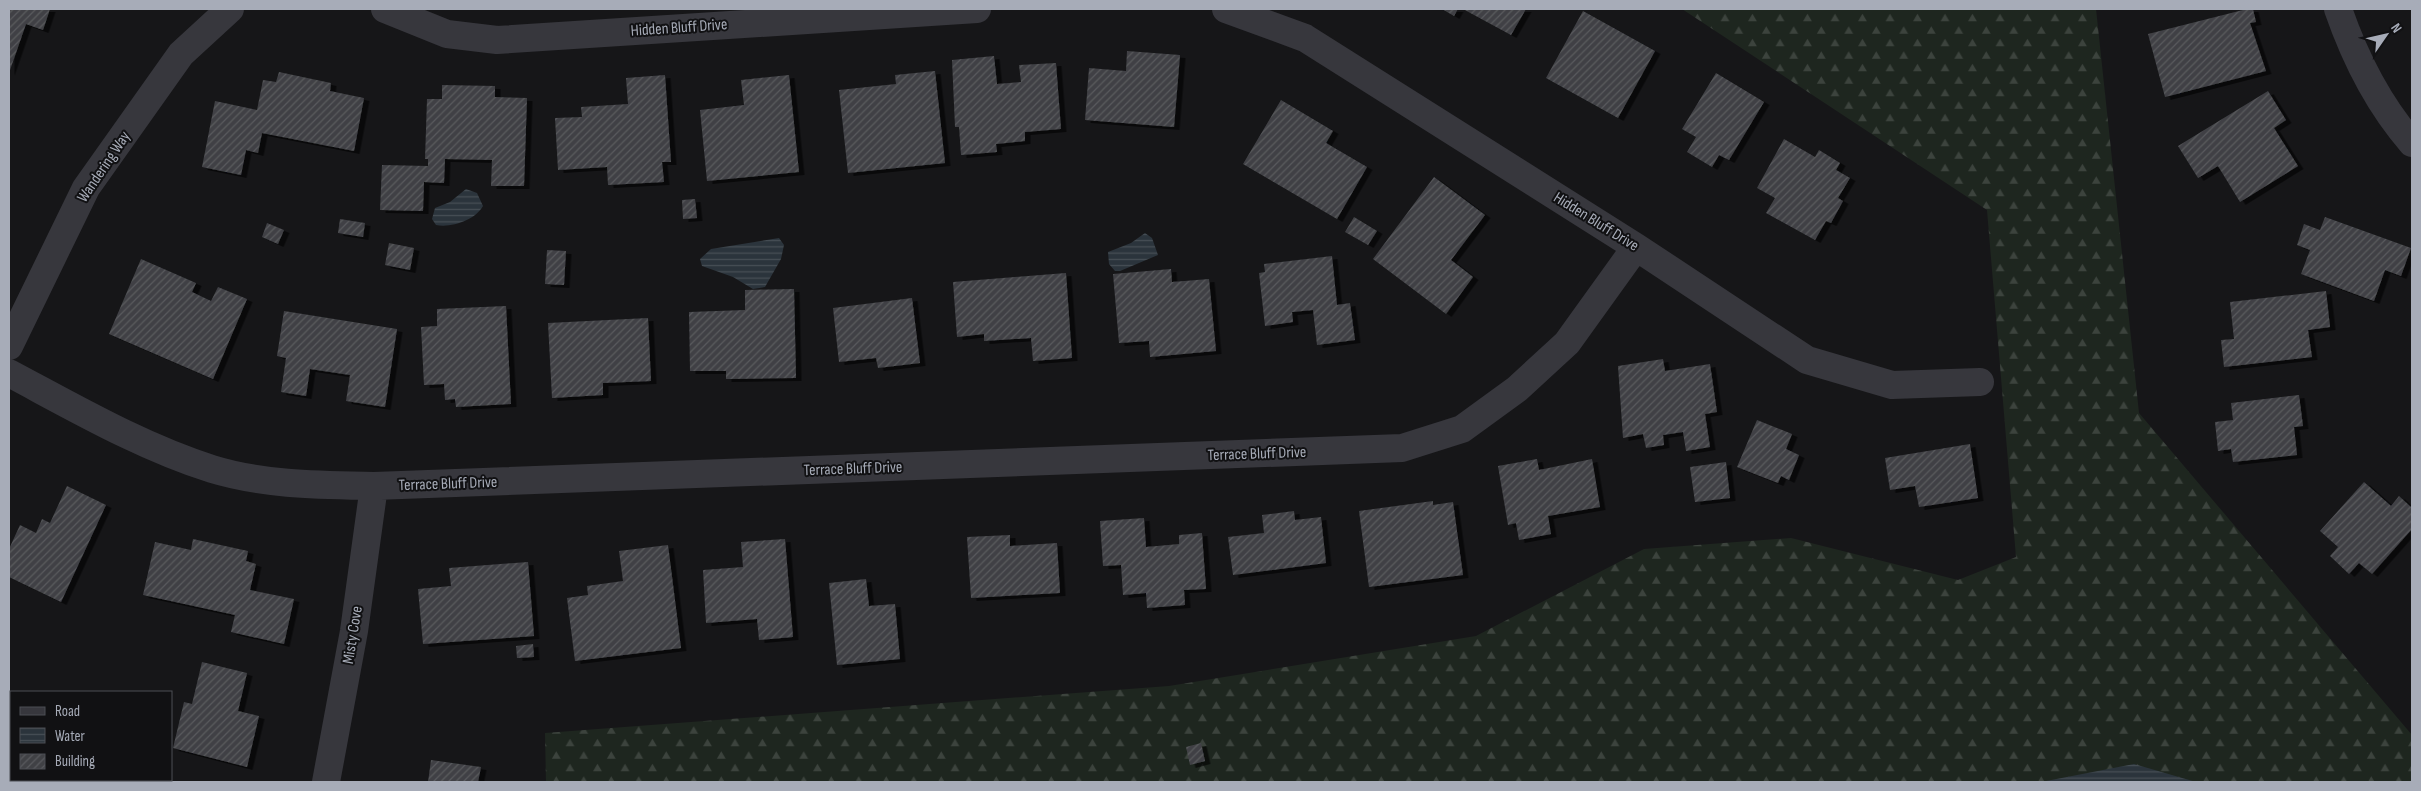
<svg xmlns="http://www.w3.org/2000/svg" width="2421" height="791" viewBox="0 0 2421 791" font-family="'Sofia Sans Condensed',sans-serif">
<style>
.forest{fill:url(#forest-firs)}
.water{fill:url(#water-rules)}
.building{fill:url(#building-hatch);filter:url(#shadow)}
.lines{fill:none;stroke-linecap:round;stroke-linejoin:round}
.minor{stroke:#37373d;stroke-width:28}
.labels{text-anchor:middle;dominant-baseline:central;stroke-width:4;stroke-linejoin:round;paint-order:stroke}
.street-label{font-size:16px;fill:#a7acb8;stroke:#111113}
</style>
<defs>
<pattern id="forest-firs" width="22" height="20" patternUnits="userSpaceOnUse" patternTransform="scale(1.25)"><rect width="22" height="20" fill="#1e261f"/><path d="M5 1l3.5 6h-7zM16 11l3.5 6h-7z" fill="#3c433d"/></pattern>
<pattern id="water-rules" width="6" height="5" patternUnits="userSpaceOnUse" patternTransform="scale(1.25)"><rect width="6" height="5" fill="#2b343c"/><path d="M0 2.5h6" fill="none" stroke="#474f56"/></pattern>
<pattern id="building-hatch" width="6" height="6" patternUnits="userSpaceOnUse" patternTransform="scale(1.25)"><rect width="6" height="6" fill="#404145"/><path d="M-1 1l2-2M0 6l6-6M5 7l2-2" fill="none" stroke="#595a5e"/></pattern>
<filter id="shadow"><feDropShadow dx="5.5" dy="3" stdDeviation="0" flood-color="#0009"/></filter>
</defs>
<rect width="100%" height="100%" fill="#161618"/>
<path class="forest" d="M1682,9H2096L2139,413L2412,735V782H546L545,733L1169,686L1476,636L1644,549L1791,538L1958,580L2016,557L1987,210Z"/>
<path class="water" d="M466,189L477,193L483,206C475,220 452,228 436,225L432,219L435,208L450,202Z
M1145,233L1152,238L1158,255L1120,271H1115L1109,264L1108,252L1131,243Z
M779,238L784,245L781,259L765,287L753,289L733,277L702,266L700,259L711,249Z
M2134,764L2196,782H2041Z"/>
<path class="building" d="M9,9H50L43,30L26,24L9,73Z
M1442,9H1458L1454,16Z
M1463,9H1526L1511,35Z
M2247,9H2253L2256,22L2250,23L2266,71L2165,97L2148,34Z
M1583,11L1655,51L1618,118L1546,78Z
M1127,51L1180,55L1174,127L1085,120L1089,68L1126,71Z
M994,56L997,84L1021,82L1019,65L1056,63L1061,129L1025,132V141L996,144L997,152L961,155L959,127H955L952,60Z
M935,71L945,163L848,173L839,90L896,84L895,75Z
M279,72L331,83L330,91L364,98L354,151L262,133L258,153L246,150L241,175L202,167L215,101L257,110L263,80L276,82Z
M1716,73L1764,102L1729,160L1719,155L1712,167L1687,152L1696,137L1682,129Z
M665,75L671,162H662L664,182L608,185L607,167L558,170L555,118L582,117L581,107L628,104L626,78Z
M789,75L799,172L707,181L700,110L744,105L741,80Z
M442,85L495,86V97L527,98L524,186H491L492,160L445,159L444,183L424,182L423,211L380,210L382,165L428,166V159H425L427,99H442Z
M2268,91L2286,120L2274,128L2298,166L2240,202L2218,166L2198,178L2178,146Z
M1281,100L1333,131L1326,143L1367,167L1337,219L1243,164Z
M1784,139L1815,157L1819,150L1840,163L1836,170L1850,178L1838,198L1843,201L1831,223L1826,221L1815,240L1766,213L1775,198L1757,188Z
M1434,177L1485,215L1451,260L1473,277L1446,314L1373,259Z
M695,199L697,218L683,219L682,200Z
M1354,217L1377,231L1368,245L1345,232Z
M2325,217L2411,248L2401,276L2385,270L2374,301L2301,274L2310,250L2297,245L2304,224L2320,230Z
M340,219L365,223L363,237L338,233Z
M267,223L284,230L278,244L262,237Z
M389,243L414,248L410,270L385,265Z
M547,250L566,251L564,285L545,284Z
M1332,256L1337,305L1350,303L1355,340L1317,345L1313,310L1292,312L1293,322L1265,326L1259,273L1265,272L1264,264Z
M141,259L196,283L192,292L211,301L218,287L247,299L213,379L109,334Z
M1171,269L1172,282L1209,279L1216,351L1150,357L1149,341L1119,343L1113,274Z
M1066,273L1072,358L1033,361L1031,338L984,341V334L957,337L953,282Z
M794,289L796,378L726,379V371H690L689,312L745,310V290Z
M2326,291L2330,327L2308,330L2312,357L2224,367L2221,340L2234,339L2230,302Z
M912,298L920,363L878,368L876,358L839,362L833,308Z
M506,306L511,404L456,407L455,399L445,400L444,384L424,385L421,327L437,326V309Z
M284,311L397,329L385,407L346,401L350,375L310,369L306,396L281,392L286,358L277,356Z
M648,318L651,381L603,383V395L552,398L548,323Z
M1663,359L1665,371L1710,364L1717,412L1705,414L1710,447L1686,451L1683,432L1663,435L1664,445L1646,448L1643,434L1623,438L1618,366Z
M2299,395L2303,426L2294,427L2297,455L2233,462L2231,449L2218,451L2215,422L2233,420L2231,403Z
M1757,420L1792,434L1786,449L1799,455L1789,480L1781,476L1778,483L1737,467Z
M1970,444L1978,498L1919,507L1915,486L1890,490L1885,458Z
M1537,459L1539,470L1592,459L1600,507L1548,516L1551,534L1519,540L1516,523L1508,525L1498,466Z
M1726,462L1730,498L1695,502L1690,467Z
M2364,482L2391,506L2399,496L2412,508V529L2372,574L2359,563L2349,574L2330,556L2338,547L2320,531Z
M67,486L106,505L61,602L9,577V549L20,525L36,533L42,519L50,523Z
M1433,501V505L1453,502L1463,575L1369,587L1359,511Z
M1294,511L1295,520L1321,517L1326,563L1233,575L1228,537L1264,533L1262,515Z
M1144,518L1146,547L1179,544V535L1202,533L1206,589L1184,590L1185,605L1147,608L1146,593L1123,595L1121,565L1103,566L1100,521Z
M1010,535V546L1057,543L1060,593L971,598L967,537Z
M193,539L248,551L246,561L256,564L250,590L294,599L284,644L231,632L235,615L143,595L155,542L191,550Z
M785,539L793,637L759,640L757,619L706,623L703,570L743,567L741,542Z
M668,545L681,648L575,661L567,598L588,595L587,586L623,581L619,551Z
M528,562L534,636L423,644L418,589L451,586L449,568Z
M866,579L869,606L895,604L900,659L837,665L829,583Z
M533,644L534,657L517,658L516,646Z
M202,662L247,673L238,711L259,716L247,767L173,748L184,702L192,704Z
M1201,743L1205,761L1190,765L1186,747Z
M431,760L481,767L478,782H428Z"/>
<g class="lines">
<path class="minor" d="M385,9L447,34L497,40L977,9
M1226,9L1305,38L1636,247L1807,360L1892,385L1980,382
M2338,9C2355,58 2377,103 2412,143
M9,346L86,188L181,54L230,9
M9,373C75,408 140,446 212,469C264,485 320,485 374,486L1402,448L1462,429L1517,389L1567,343L1636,247
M326,782L354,631L374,486"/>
</g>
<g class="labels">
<g class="street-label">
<text transform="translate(679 28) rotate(-4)">Hidden Bluff Drive</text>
<text transform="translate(104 167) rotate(-56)">Wandering Way</text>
<text transform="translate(1596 222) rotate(32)">Hidden Bluff Drive</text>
<text transform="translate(1257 454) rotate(-2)">Terrace Bluff Drive</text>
<text transform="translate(853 469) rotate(-2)">Terrace Bluff Drive</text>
<text transform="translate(448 484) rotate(-2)">Terrace Bluff Drive</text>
<text transform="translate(353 635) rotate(-81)">Misty Cove</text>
</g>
</g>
<rect width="2421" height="791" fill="none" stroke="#a7acb8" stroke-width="20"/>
<rect x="10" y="691" width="162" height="90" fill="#111113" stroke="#4d4f55"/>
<rect x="20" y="707" width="25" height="8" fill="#37373d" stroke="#4d4f55"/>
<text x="55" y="716" font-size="15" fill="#a7acb8">Road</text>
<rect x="20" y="728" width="25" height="15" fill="url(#water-rules)" stroke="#4d4f55"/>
<text x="55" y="741" font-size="15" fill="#a7acb8">Water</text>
<rect x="20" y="754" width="25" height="15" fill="url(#building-hatch)" stroke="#4d4f55"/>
<text x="55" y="766" font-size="15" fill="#a7acb8">Building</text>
<g transform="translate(2386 35) rotate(56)" stroke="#111113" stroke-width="4" paint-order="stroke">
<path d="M0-4L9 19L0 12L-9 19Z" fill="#a7acb8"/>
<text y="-8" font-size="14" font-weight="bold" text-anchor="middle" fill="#a7acb8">N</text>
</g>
</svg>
